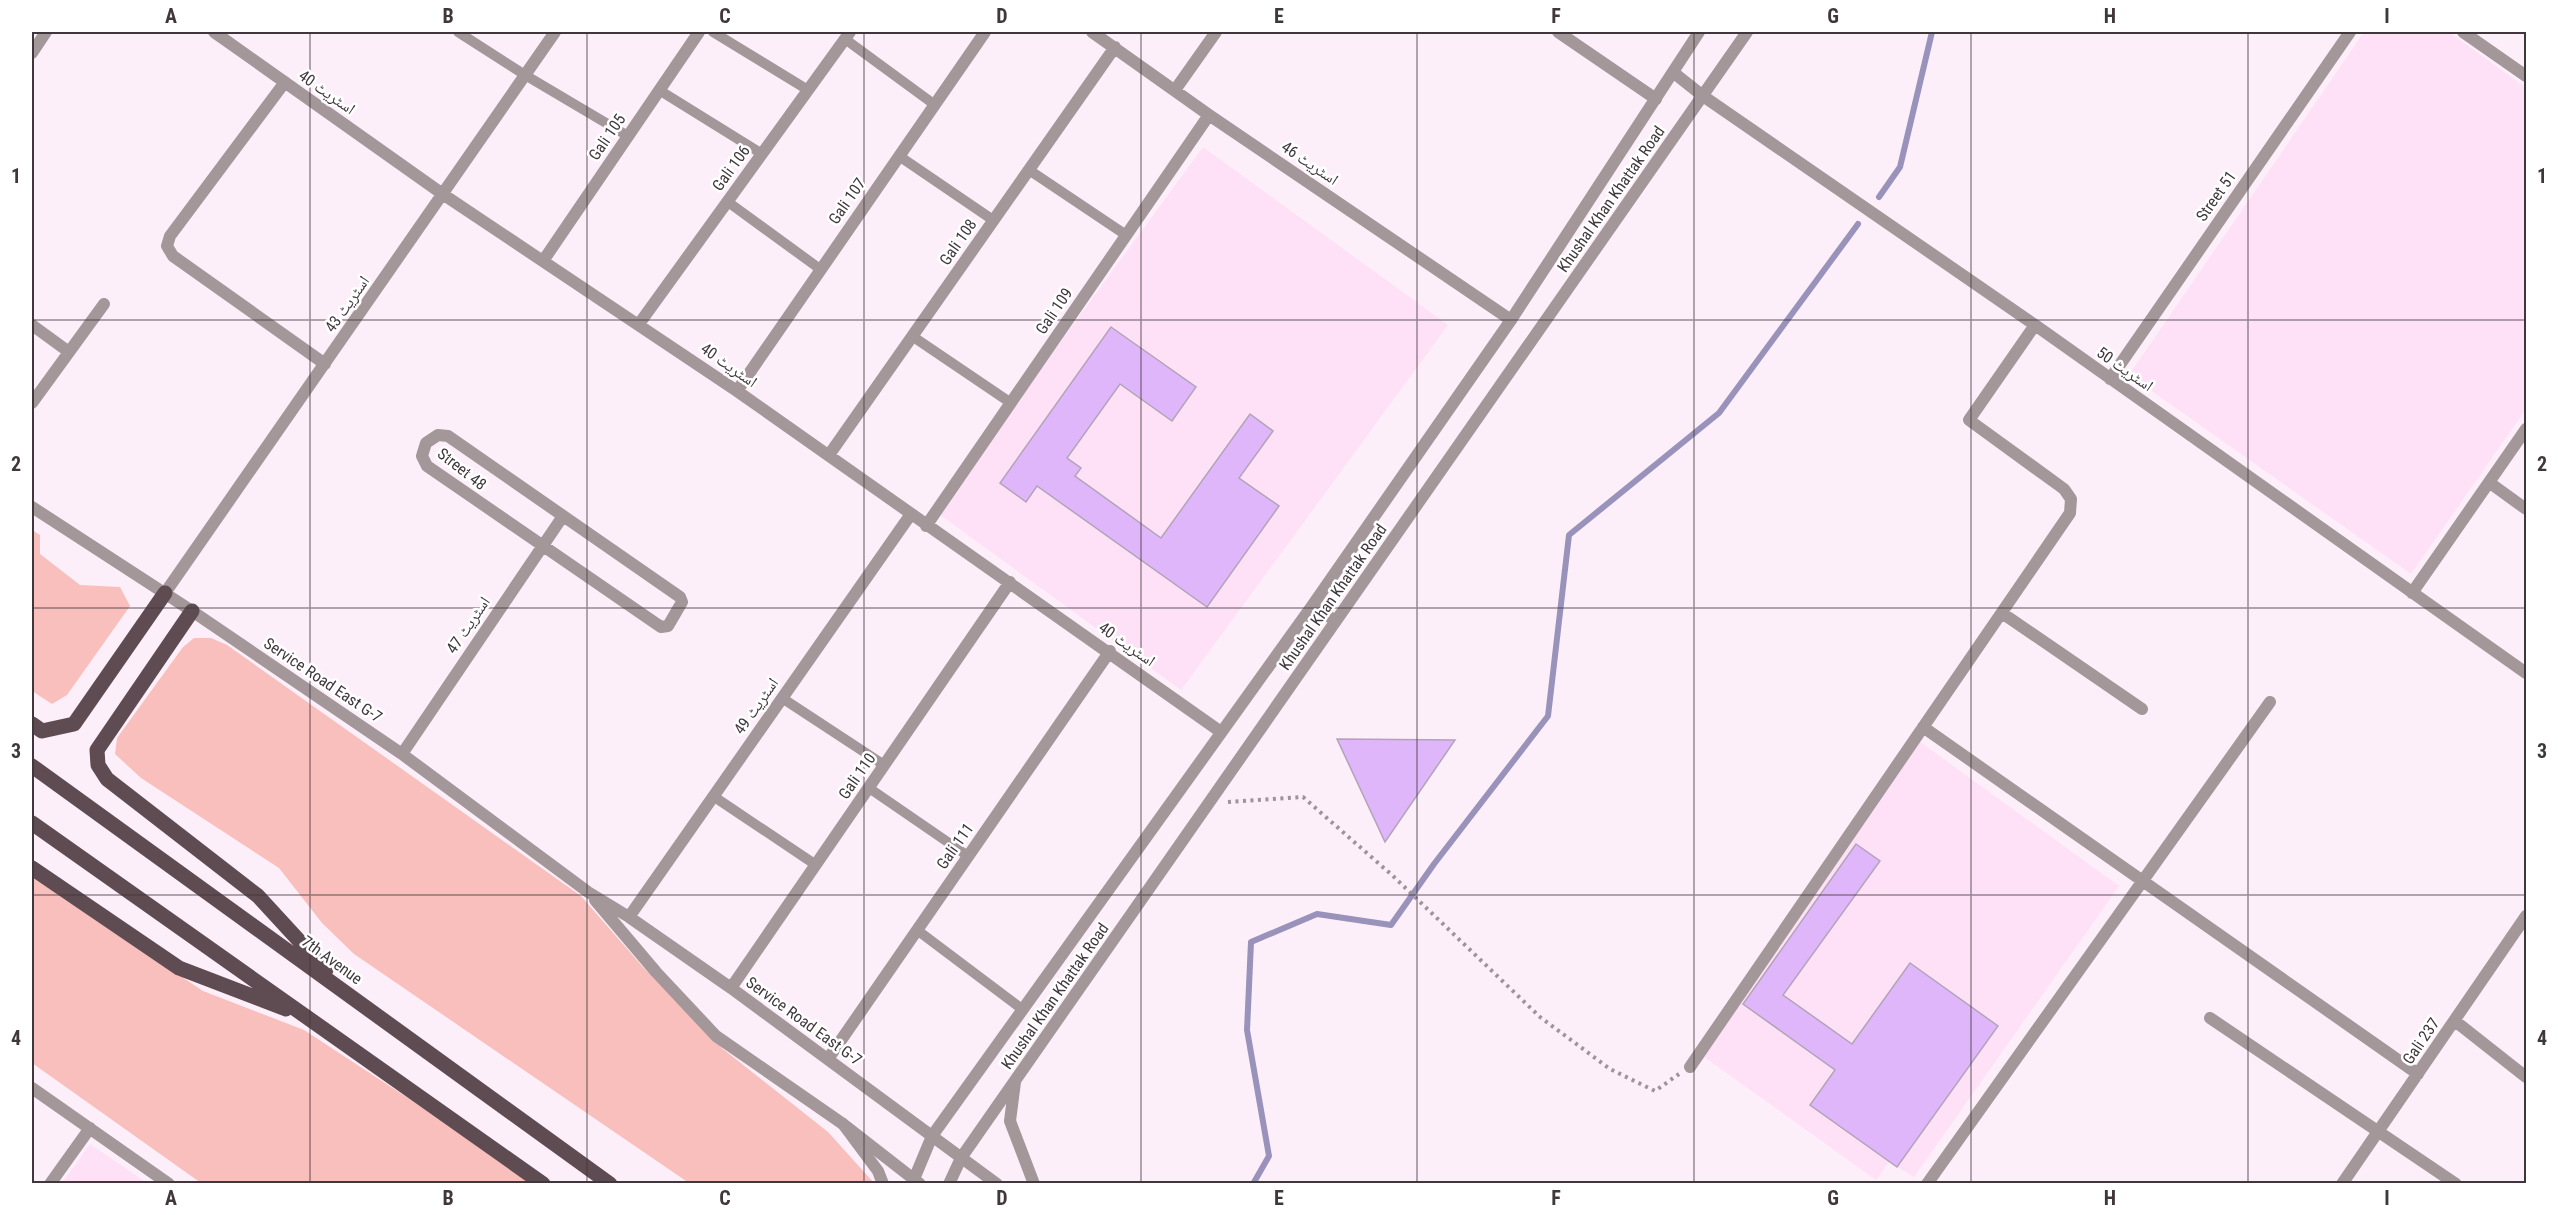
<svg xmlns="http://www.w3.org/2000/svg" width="2558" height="1215" viewBox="0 0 2558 1215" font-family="'Roboto Condensed','Noto Naskh Arabic',sans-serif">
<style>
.built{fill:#fee1f6}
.green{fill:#f9bfbc}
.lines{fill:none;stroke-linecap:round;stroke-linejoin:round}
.stream{stroke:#9993bb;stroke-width:6}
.building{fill:#e0b6fa;stroke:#b0a4b8;stroke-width:1.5}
.path{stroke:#9f939b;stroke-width:4;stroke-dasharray:3 4.5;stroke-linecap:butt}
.service{stroke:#a3979a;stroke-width:10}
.minor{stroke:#a3979a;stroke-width:12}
.tertiary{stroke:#a3979a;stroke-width:12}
.primary{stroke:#5f4c52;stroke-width:15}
.grid{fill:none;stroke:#40373d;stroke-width:1.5;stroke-opacity:0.55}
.labels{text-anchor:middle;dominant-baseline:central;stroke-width:5;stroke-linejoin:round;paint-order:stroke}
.street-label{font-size:16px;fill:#40373d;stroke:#fff}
.neatline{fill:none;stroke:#40373d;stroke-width:2}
.grid-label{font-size:20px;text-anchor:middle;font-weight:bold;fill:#40373d}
</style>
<rect width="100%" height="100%" fill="#fdeff9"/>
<path class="built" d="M2364,32H2449L2526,88V409L2411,574L2129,375Z
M1203,147L1448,325L1181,690L936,512Z
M1920,742L2119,886L1914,1177L1889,1162L1876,1180L1703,1056Z
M90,1144L147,1183H62Z"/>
<path class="green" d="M32,530L40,535V554L80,585L120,587L130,606L67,695L52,704L32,691Z
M194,638H211L227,645L581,896L642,966L723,1049L828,1132L874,1183H689L354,954L322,923L279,868L141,778L115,754L117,738L183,647Z
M33,878L203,991L304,1030L411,1100L532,1183H201L32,1063Z"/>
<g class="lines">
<path class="stream" d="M1879,197L1900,167L1932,32
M1253,1184L1269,1156L1247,1030L1251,942L1317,914L1391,925L1434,864L1548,716L1569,535L1719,413L1858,224"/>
</g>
<path class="building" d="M1111,327L1196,387L1172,421L1120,384L1067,458L1081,468L1075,476L1161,538L1250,414L1273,431L1239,478L1279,506L1207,607L1037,486L1026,502L1000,483Z
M1337,739L1455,740L1385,842Z
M1856,844L1880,861L1783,995L1852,1044L1910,963L1998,1026L1897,1167L1810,1105L1835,1070L1743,1004Z"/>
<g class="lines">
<path class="path" d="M1228,802L1303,797L1393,876L1540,1017L1610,1069L1655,1091L1679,1074"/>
<path class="service" d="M458,32L525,75L628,136
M713,32L808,90
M845,39L935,105
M659,90L762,154
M899,156L993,220
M1029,170L1126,235
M728,202L820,269
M912,336L1011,403
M782,698L884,765
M869,788L968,856
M713,796L816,865
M917,930L1022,1009"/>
<path class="minor" d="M214,32L444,195L737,391L1221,732
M1092,32L1209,115L1511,320
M1558,32L1656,99
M2463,32L2526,76
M32,53L46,32
M1674,73L1703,96L2035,325L2526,673
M285,82L170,236L167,246L173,256L325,364
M1175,90L1216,32
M543,261L699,32
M639,324L850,32
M32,325L69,352
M2110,379L2350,32
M737,391L985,32
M32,403L104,304
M438,435L448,436L680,597L682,602L668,626L661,627L427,466L422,456L426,443Z
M829,455L1115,47
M2490,483L2526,509
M32,507L192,611L402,754L588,892L629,917L731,988L997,1184
M926,526L1209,115
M165,593L555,32
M2412,593L2526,429
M2002,613L2142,709
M1923,727L2418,1074
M402,754L563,516
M595,900L656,972L716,1036L843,1124L920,1184
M629,917L911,514
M731,988L1010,582
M2210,1018L2456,1184
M2455,1021L2526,1077
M828,1059L1110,651
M1690,1067L2070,513L2071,499L2064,489L1969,420L2035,325
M32,1088L169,1184
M50,1184L90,1128
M1927,1184L2270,702
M2342,1184L2526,916"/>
<path class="tertiary" d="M1312,606L1336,621
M1015,1082L1010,1121L1034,1184
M843,1124L878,1171L883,1184
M912,1184L932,1136L1312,606L1511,320L1699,32
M949,1184L961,1158L1747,32"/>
<path class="primary" d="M192,611L97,750L98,765L107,779L258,896L326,970
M32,724L42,731L74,724L165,593
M32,766L610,1184
M32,823L543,1184
M32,868L179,968L286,1009"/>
</g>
<path class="grid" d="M310,32V1184M587,32V1184M864,32V1184M1141,32V1184M1417,32V1184M1694,32V1184M1971,32V1184M2248,32V1184M32,320H2526M32,608H2526M32,895H2526"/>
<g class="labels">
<g class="street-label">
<text transform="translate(327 92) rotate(35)">اسٹریٹ 40</text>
<text transform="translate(607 137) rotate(-56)">Gali 105</text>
<text transform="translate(1310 163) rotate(34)">اسٹریٹ 46</text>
<text transform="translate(731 168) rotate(-54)">Gali 106</text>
<text transform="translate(2216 196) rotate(-55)">Street 51</text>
<text transform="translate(1611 199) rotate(-55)">Khushal Khan Khattak Road</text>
<text transform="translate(847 201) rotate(-55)">Gali 107</text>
<text transform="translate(958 242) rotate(-55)">Gali 108</text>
<text transform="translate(347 304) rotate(-55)">اسٹریٹ 43</text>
<text transform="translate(1054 311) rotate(-56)">Gali 109</text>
<text transform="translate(729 365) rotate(35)">اسٹریٹ 40</text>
<text transform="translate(2125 369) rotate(35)">اسٹریٹ 50</text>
<text transform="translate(462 469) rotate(38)">Street 48</text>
<text transform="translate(1333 597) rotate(-55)">Khushal Khan Khattak Road</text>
<text transform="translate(468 625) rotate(-56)">اسٹریٹ 47</text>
<text transform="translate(1127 644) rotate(35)">اسٹریٹ 40</text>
<text transform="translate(323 680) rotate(34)">Service Road East G-7</text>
<text transform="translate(756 706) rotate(-55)">اسٹریٹ 49</text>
<text transform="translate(857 776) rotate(-55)">Gali 110</text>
<text transform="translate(955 846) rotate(-55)">Gali 111</text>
<text transform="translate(332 960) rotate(36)">7th Avenue</text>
<text transform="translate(1055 996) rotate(-55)">Khushal Khan Khattak Road</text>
<text transform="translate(804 1021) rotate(36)">Service Road East G-7</text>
<text transform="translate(2421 1041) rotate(-56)">Gali 237</text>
</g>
</g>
<rect width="2558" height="1215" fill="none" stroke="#ffffff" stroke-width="66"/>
<rect x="33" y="33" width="2492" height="1149" class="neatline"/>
<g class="grid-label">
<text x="171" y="23">A</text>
<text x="448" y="23">B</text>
<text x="725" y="23">C</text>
<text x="1002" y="23">D</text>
<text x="1279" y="23">E</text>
<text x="1556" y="23">F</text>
<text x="1833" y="23">G</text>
<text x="2110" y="23">H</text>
<text x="2387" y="23">I</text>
<text x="16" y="183">1</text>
<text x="2542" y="183">1</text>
<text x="16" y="471">2</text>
<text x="2542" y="471">2</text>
<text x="16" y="758">3</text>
<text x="2542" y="758">3</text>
<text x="16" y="1045">4</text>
<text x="2542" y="1045">4</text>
<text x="171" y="1205">A</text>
<text x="448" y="1205">B</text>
<text x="725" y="1205">C</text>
<text x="1002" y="1205">D</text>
<text x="1279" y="1205">E</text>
<text x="1556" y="1205">F</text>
<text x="1833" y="1205">G</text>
<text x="2110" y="1205">H</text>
<text x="2387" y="1205">I</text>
</g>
</svg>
